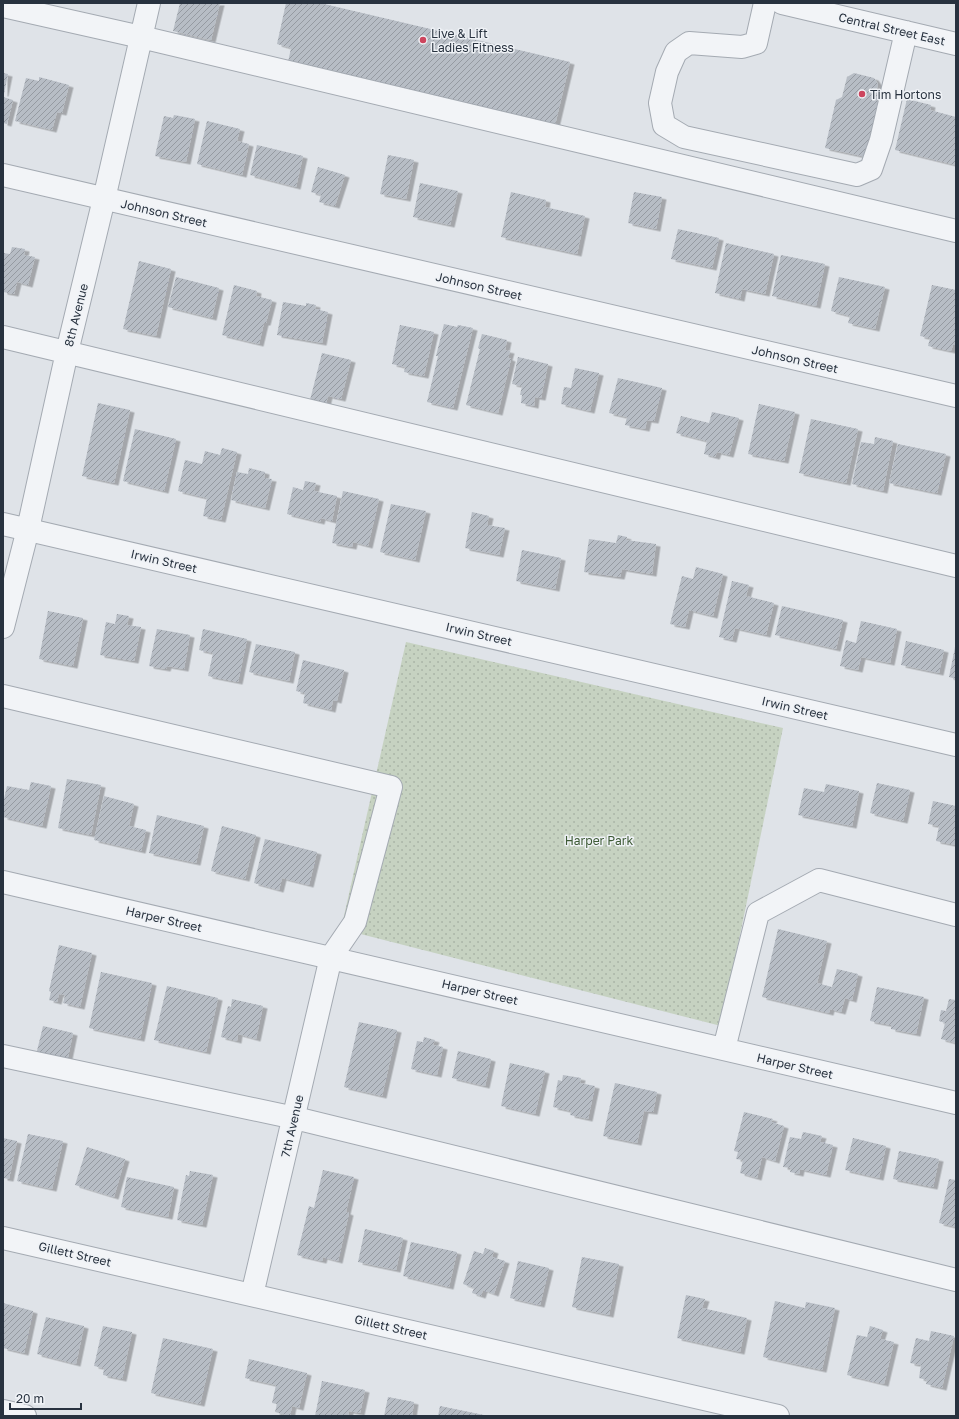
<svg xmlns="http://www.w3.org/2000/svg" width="959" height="1419" viewBox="0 0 959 1419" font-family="'Golos Text',sans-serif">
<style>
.park{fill:url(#park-dots)}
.building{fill:url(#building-hatch);filter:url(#shadow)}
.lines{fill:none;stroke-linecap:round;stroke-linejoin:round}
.minor-casing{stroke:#a4aab2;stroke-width:24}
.minor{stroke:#f2f4f7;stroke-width:22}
.poi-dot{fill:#cd455e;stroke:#eff2f6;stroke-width:1.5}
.labels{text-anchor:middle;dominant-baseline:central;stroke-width:3;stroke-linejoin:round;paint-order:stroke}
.street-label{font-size:12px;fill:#28323f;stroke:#eff2f6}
.poi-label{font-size:12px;fill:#28323f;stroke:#eff2f6;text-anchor:start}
.park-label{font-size:12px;fill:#3e5b36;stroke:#eff2f6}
</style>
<defs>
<pattern id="park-dots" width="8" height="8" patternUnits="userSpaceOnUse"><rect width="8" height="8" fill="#c6d2c1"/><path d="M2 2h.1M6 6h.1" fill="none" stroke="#aab5a7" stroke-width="1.8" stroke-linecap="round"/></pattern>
<pattern id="building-hatch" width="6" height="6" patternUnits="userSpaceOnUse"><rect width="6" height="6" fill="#b7bdc5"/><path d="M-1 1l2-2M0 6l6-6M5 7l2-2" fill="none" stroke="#959aa1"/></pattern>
<filter id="shadow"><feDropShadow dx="4.5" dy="2.5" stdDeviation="0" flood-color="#0004"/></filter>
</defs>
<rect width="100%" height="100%" fill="#dfe3e8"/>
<path class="park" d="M406,642L783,728L721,1026L341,929Z"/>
<path class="building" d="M180,3H220L211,40L173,31Z
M286,3H320L570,62L555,125L288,62L291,48L277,44Z
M3,73L8,74L4,94H3Z
M854,73L874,78L878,84L876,92L881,93L866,157L825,148L836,100L842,97L847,77Z
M39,77L69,85L62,113L57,112L52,130L15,121L26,78L39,81Z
M3,97L13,100L7,124L3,123Z
M907,99L931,105L930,110L956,117V165L895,150Z
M174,115L195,119L186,162L155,156L164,116L173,118Z
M207,121L240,129L237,141L249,144L242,175L197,164Z
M257,145L303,156L296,187L250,175Z
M388,155L414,160L406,199L380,194Z
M318,167L345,175L335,206L319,202L321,195L311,192Z
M420,183L458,191L450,225L413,217Z
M511,192L546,200L545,207L585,216L577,254L501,237Z
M634,192L662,197L656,229L628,223Z
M678,229L719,238L712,268L671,259Z
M726,243L774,254L765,294L742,289L740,299L715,293Z
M12,247L25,249L24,255L35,257L28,285L17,282L14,294L3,292V253L10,254Z
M781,255L825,264L816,306L772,296Z
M139,261L171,269L156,336L123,329Z
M176,277L219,288L212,318L168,307Z
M839,277L885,287L875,329L848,323L850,316L831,311Z
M234,285L257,291L256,296L272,300L266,323H264L259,344L222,335Z
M932,285L956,290V345H953L951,351L928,346L930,338L920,336Z
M283,302L306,306V303L316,305L315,309L328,312L322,343L277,335Z
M444,324L457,327L458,325L473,328L453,408L427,402L438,356H436Z
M400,325L434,332L424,376L404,372L405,367L392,364Z
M482,334L507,340L505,350L510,351L508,358L511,359L498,413L466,405L480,349L478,348Z
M322,353L351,360L341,399L328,396L326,404L310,400Z
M518,357L548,364L541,398L535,397L534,406L521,403L522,395H520L522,386L512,384Z
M575,368L599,373L590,411L561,404L564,387L571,388Z
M618,378L662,388L654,421L647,420L645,429L625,425L627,417L609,413Z
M98,403L130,410L114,483L82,476Z
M759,404L795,412L784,461L748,454Z
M712,412L739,418L729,455L717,452L715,457L704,454L707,441L676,433L681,416L709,423Z
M811,419L858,429L846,483L799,473Z
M135,429L176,439L164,491L123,481Z
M875,437L893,441L883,491L852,484L861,442L874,444Z
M898,444L946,454L937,493L889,483Z
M222,448L237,452L221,520L203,516L207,498L178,491L185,460L202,464L205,451L220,455Z
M249,468L265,472L264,478L272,479L265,508L231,500L237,472L248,474Z
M305,481L316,483L314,491L337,496L332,521L321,518L320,522L287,514L293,487L303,490Z
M343,491L379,499L368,546L353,542L352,547L332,543Z
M391,504L426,511L415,560L380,552Z
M472,512L489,516L487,525L505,528L499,555L465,548Z
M618,535L627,537L626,540L656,544L652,574L622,569L620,577L584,572L589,539L616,543Z
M522,550L561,558L555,589L516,581Z
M696,567L723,574L713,616L689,610L685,627L670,624L682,576L693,579Z
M732,581L749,585L746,596L774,603L766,635L735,628L732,640L719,637Z
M782,606L843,620L836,649L775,635Z
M48,611L83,618L73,666L39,659Z
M117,614L129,616L127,625L141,627L134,661L100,655L106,622L115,624Z
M861,621L897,629L890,663L861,657L858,670L840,666L846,640L856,643Z
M157,629L190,635L184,669L167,666L166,669L149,666Z
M203,629L247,639L238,682L208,676L213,653L199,650Z
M906,641L944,650L939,673L901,665Z
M256,644L295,652L289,681L249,672Z
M955,647H956V679L949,677Z
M303,660L344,670L337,701L333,700L331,710L303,703L305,693L296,691Z
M67,779L101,785L91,835L58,828Z
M31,782L51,786L42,826L3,817V803L7,786L29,790Z
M877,783L910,790L903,821L870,813Z
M826,784L859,791L852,826L798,815L804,788L824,792Z
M104,796L134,804L129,826L146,830L141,851L94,840Z
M933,801L956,806V845L936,841L939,826L928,824Z
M157,815L204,826L196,863L149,853Z
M222,826L256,835L245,879L211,871Z
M265,839L317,852L309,885L282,878L279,890L254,883Z
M778,929L827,941L817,983L832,987L837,969L858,974L852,1000L845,998L841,1012L830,1009L829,1013L762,997Z
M59,945L92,953L80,1007L63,1003L65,995L59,994L57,1002L49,1000L51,992L49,991Z
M101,972L152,983L140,1039L89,1028Z
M167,986L218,998L206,1052L154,1040Z
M877,987L924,997L916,1034L891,1029V1025L870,1021Z
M232,999L263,1006L256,1039L238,1034L237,1041L221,1037L228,1006L231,1007Z
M949,999L956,1000V1043L941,1039L945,1023L939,1021L941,1010L946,1011Z
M359,1022L397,1030L382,1096L344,1087Z
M43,1026L73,1033L67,1062L36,1055Z
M424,1037L435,1040L433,1045L443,1047L437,1075L411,1069L417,1041L423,1042Z
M458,1051L491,1059L485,1086L452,1078Z
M510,1063L545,1071L535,1114L501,1106Z
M563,1075L581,1078L580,1083L595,1086L588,1119L570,1115L571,1111L553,1107L558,1080L562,1081Z
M615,1083L657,1092L653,1112L644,1111L637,1143L603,1136Z
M744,1112L773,1119L771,1122L784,1126L775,1161L762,1157L757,1178L740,1173L743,1160L736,1159L738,1152L734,1151Z
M803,1132L822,1136L820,1142L833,1145L826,1175L800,1169L799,1174L790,1172L791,1168L783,1167L790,1137L801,1139Z
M28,1134L63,1141L52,1189L17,1181Z
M3,1138L17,1141L9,1179L3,1178Z
M853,1138L886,1146L879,1178L845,1170Z
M87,1147L125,1159L114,1197L75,1185Z
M899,1151L939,1159L933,1187L893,1179Z
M323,1170L354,1177L346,1212L349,1213L338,1261L323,1257L322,1261L297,1255L309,1206L314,1208Z
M190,1171L213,1175L202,1225L177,1220L186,1175L189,1176Z
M127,1177L174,1187L168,1217L121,1207Z
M949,1179L956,1180V1227L939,1223Z
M365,1229L403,1238L396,1270L358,1262Z
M411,1242L457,1252L449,1287L403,1276Z
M485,1248L494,1251L492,1257L505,1261L494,1294L483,1290L481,1296L472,1293L474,1288L463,1284L474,1251L483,1254Z
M582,1257L619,1264L609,1315L572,1307Z
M518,1261L549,1268L540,1305L510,1298Z
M686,1295L705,1299L702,1308L747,1318L740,1352L677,1338Z
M775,1301L805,1308L806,1302L835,1308L822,1370L763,1357Z
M3,1303L33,1311L24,1353L3,1348Z
M46,1317L84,1326L76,1364L37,1354Z
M103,1326L132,1332L122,1379L103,1375L104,1368L94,1366Z
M870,1326L883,1330L880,1339L894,1342L884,1384L847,1375L857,1335L867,1337Z
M931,1331L954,1336L942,1388L926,1384L927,1380L919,1378L921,1365L910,1363L916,1338L929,1341Z
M163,1338L213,1349L200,1404L151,1393Z
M249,1359L307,1373L299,1408L292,1406L290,1416L275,1412L277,1404L272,1403L276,1385L245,1378Z
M322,1381L365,1390L360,1413L349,1411L348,1416H315Z
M388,1397L414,1402L412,1416H384Z
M440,1406L484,1415V1416H438Z"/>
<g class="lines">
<g class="minor-casing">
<path id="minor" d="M765,3L756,43L742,47L689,43L676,52L667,72L660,103L664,125L684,137L857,175L871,169L881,140L906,32
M782,3L956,44
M3,6L141,37L956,231
M3,175L956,396
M3,337L956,566
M3,524L956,745
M3,627L28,529L67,352L104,199L149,3
M3,696L391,787L355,922L331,957L252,1295
M3,882L956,1103
M724,1049L758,913L819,880L956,915
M3,1056L295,1118L956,1280
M3,1238L778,1416
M3,1411L25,1416"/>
</g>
<use href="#minor" class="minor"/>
</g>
<g class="poi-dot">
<circle cx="423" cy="40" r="4"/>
<circle cx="862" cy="94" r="4"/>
</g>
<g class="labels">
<g class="street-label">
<text transform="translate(892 29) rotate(13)">Central Street East</text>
<text transform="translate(164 213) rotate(13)">Johnson Street</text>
<text transform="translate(479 286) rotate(13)">Johnson Street</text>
<text transform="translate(76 315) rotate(-76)">8th Avenue</text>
<text transform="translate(795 359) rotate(13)">Johnson Street</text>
<text transform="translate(164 561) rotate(13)">Irwin Street</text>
<text transform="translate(479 634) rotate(13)">Irwin Street</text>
<text transform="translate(795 708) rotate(13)">Irwin Street</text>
<text transform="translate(164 919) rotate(13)">Harper Street</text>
<text transform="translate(480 992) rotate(13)">Harper Street</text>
<text transform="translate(795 1066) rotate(13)">Harper Street</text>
<text transform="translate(292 1126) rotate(-77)">7th Avenue</text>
<text transform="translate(75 1254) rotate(13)">Gillett Street</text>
<text transform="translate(391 1327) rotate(13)">Gillett Street</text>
</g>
<g class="poi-label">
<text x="431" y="33">Live &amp; Lift<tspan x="431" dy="14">Ladies Fitness</tspan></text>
<text x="870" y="94">Tim Hortons</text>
</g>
<g class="park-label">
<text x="599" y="840">Harper Park</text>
</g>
</g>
<rect width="959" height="1419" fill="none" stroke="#28323f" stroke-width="8"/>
<path d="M10 1403v6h71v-6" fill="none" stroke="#28323f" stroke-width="2"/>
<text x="16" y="1403" font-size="12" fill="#28323f" stroke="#eff2f6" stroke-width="3" paint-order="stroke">20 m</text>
</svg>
